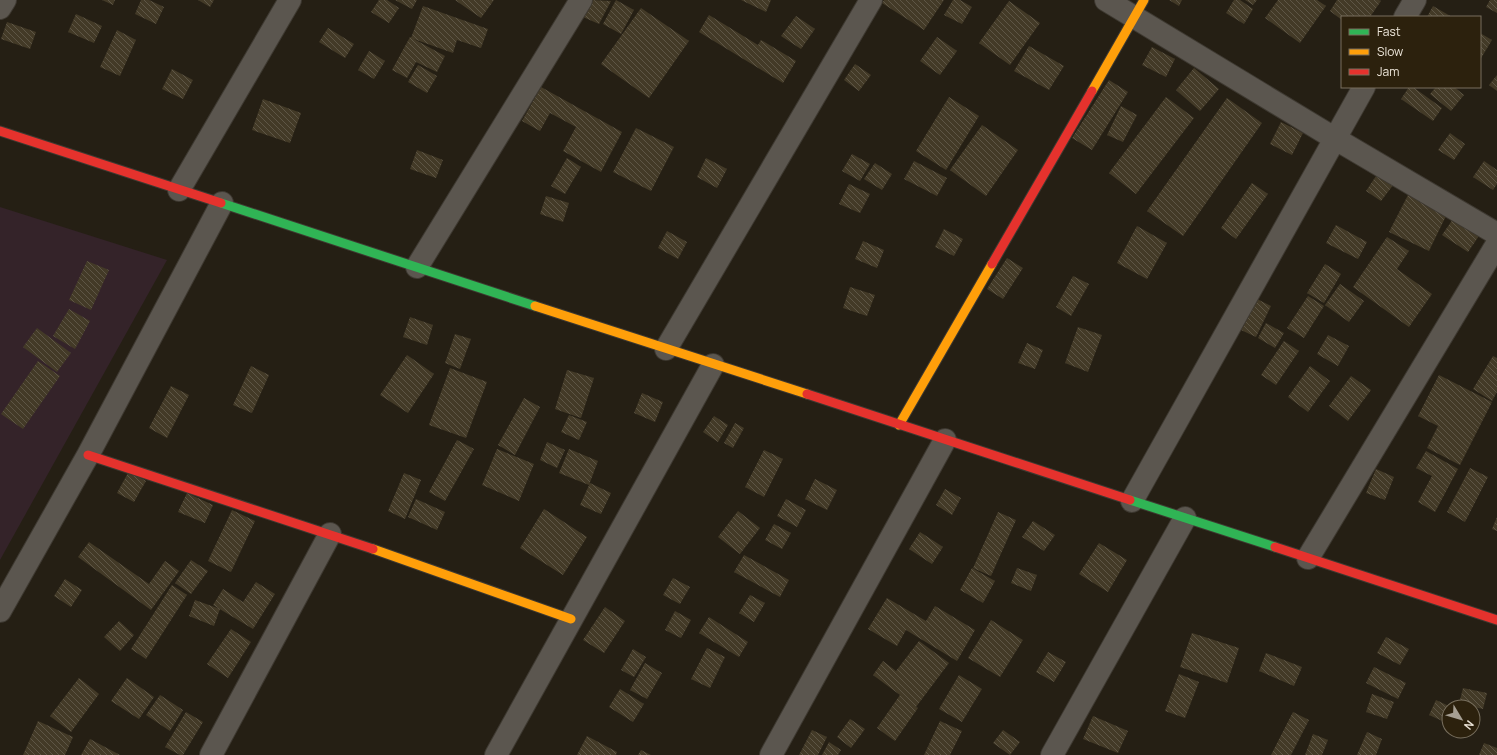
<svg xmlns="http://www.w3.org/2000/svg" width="1497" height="755" viewBox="0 0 1497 755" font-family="Manrope,sans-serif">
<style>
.education{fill:#342329}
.building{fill:url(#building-back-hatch)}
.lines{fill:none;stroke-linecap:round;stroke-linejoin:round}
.street-casing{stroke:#3e3931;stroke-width:24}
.fast-casing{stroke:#3e3931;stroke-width:11}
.slow-casing{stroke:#3e3931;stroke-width:11}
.jam-casing{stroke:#3e3931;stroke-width:11}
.street{stroke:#5b564f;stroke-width:22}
.fast{stroke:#30b455;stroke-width:9}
.slow{stroke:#ff9f0a;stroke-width:9}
.jam{stroke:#e5322d;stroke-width:9}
</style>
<defs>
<pattern id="building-back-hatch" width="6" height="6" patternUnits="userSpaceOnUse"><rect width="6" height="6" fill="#433a27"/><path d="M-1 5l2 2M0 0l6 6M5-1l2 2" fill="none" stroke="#5e5646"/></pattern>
</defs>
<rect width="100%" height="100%" fill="#251f14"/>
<path class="education" d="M0,207L167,260L0,560Z"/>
<path class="building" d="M102,0H115L113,5Z
M141,0H149L164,7L156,24L135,14Z
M198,0H214L210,7Z
M379,0H387L399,8L389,23L371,12Z
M395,0H417L412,9Z
M455,0H494L481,18Z
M591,0L611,1L599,24L583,17Z
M616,0L634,10L621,34L603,24Z
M741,0H771L766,12Z
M884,0H944L924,30L882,3Z
M953,0H960L972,7L962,24L944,15Z
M1169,0H1182L1179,6Z
M1234,0H1240L1253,9L1244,24L1226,13Z
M1245,0H1257L1253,5Z
M1278,0H1317L1326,6L1300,43L1265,18Z
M1337,0H1379L1381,1L1370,17H1342V20L1330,11Z
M1490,0H1497V13L1486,7Z
M1009,1L1040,23L1010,65L979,43Z
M423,6L488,29L481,48L457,40L453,53L411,38Z
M1433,6L1452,17H1427Z
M641,8L689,41L649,98L601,64Z
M76,14L102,26L94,43L68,32Z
M709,15L758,45L761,40L796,61L783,83L699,32Z
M796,16L815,29L801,49L781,36Z
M7,22L36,32L30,49L1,39Z
M328,28L354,44L345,58L319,42Z
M117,30L136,40L120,76L100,67Z
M1480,33L1492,40L1480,60Z
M410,37L445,56L437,72L416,62L407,78L392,70Z
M937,37L957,51L940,75L920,61Z
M1029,46L1064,66L1049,90L1014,71Z
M1152,47L1175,59L1166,77L1142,65Z
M369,51L385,61L374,79L358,70Z
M855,64L871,75L859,91L844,80Z
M418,65L437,76L427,93L408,82Z
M1194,68L1219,89L1200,111L1176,90Z
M172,69L193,80L183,99L162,89Z
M1497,75V91L1489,85Z
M1109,80L1128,92L1092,150L1072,138Z
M541,87L622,132L601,172L563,151L576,127L550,113L540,131L522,121Z
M1409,87H1413L1442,108L1433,121L1401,99Z
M1436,87H1454L1464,95L1451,111L1430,94Z
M949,97L979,116L946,170L916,151Z
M1166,97L1194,118L1136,194L1109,173Z
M1227,98L1262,123L1183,236L1147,211Z
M263,99L301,113L290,143L252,130Z
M1121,106L1137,115L1123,142L1107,135Z
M1281,122L1303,133L1292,155L1270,144Z
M982,125L1018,150L986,196L950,170Z
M636,128L674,147L651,191L613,172Z
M1450,133L1465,144L1454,160L1438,150Z
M417,150L443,160L436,178L410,169Z
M852,154L870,164L860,181L842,171Z
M567,158L581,167L565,194L551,186Z
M706,158L727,169L717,188L697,177Z
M914,161L947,178L937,196L904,179Z
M1484,161L1497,170V184L1493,190L1473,177Z
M875,163L892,174L882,190L864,179Z
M1378,173L1394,184L1381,201L1366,191Z
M1252,183L1268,194L1236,239L1221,228Z
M849,184L870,194L860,213L839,204Z
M1408,195L1447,214L1429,251L1389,232Z
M546,196L569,203L563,222L540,214Z
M1453,219L1479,236L1468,252L1442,235Z
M1336,225L1367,242L1358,259L1326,243Z
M1137,226L1167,243L1147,279L1117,263Z
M944,229L963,239L954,256L935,247Z
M667,231L687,242L678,259L658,248Z
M1387,237L1409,251L1397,269L1432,294L1409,327L1353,287Z
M863,241L884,250L877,268L855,259Z
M1007,258L1023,268L1003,299L987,289Z
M87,261L109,270L91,310L69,300Z
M1325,264L1341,274L1324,303L1307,293Z
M1073,276L1089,284L1071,316L1056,307Z
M1340,284L1364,301L1349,322L1325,305Z
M850,287L875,295L867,316L843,308Z
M1308,296L1324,306L1304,338L1287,328Z
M1257,299L1271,306L1256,337L1241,330Z
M69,309L90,321L75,349L53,336Z
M410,317L433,325L427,345L403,337Z
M1266,323L1284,333L1275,348L1258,338Z
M1078,327L1102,335L1088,372L1065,363Z
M37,328L71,353L57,372L23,347Z
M455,334L471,339L460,369L445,363Z
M1328,335L1349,346L1338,366L1317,354Z
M1284,341L1299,351L1276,385L1261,375Z
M1027,343L1043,350L1035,369L1018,363Z
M407,355L434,374L408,413L380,395Z
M1493,356L1497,358V392L1492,401L1473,389Z
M38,361L60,376L23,429L1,414Z
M251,366L269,375L252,413L233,405Z
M1310,366L1330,381L1308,412L1288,397Z
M450,368L487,382L466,438L429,425Z
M567,370L594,378L581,418L555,409Z
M1439,375L1492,402L1460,465L1427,448L1438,426L1418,416Z
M1351,376L1371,390L1348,421L1329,406Z
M171,386L189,395L167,438L149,428Z
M642,393L663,402L655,422L634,413Z
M524,398L540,407L515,455L498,445Z
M569,415L587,422L579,440L561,432Z
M714,416L728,425L718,442L703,432Z
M735,423L744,428L733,448L724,443Z
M457,440L474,449L445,501L429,492Z
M547,442L565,450L557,468L540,460Z
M497,449L534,464L519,501L482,485Z
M569,449L598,461L589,485L559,473Z
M764,450L783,459L764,497L745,487Z
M1426,451L1458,469L1435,512L1418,502L1432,476L1416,468Z
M1470,468L1488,477L1465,522L1447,512Z
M1376,469L1394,477L1385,500L1366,493Z
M129,471L146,481L134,502L117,493Z
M404,473L421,480L405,519L388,511Z
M815,479L837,490L827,510L805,499Z
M590,483L611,493L601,514L580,505Z
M945,489L961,498L952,515L936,505Z
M187,493L213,505L205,523L178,512Z
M416,499L445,512L437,530L408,517Z
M786,499L806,510L797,527L777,516Z
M544,509L587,537L563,575L520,548Z
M232,510L255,521L231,572L208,561Z
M738,511L760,528L740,554L718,537Z
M998,512L1016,520L991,576L973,568Z
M1497,517V531L1492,529Z
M1033,521L1055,535L1044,551L1022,537Z
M774,524L791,533L782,549L765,540Z
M920,532L943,547L932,564L909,549Z
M89,542L149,584L165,561L179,571L151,610L78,557Z
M1099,543L1127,560L1108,592L1079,574Z
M744,555L789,580L780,597L734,572Z
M191,560L208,571L191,594L175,583Z
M972,568L995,581L983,603L960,590Z
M1017,568L1037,575L1031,591L1011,583Z
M673,578L690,587L680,604L663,595Z
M65,579L82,590L71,607L54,596Z
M256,582L275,594L253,629L213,605L223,589L243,602Z
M172,585L187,595L146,659L131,649Z
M750,595L765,603L754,622L739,613Z
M887,598L926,621L935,606L975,630L957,661L906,630L897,646L868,629Z
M195,600L220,609L214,626L189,616Z
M605,607L625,621L604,653L583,640Z
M675,611L691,620L681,638L665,630Z
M709,617L748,642L739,657L699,633Z
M991,620L1023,640L1000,677L968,658Z
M119,621L134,635L120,651L104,637Z
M231,629L251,642L228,678L207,664Z
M1192,633L1239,648L1227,683L1180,667Z
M1386,637L1409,649L1400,665L1377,653Z
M919,641L949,663L916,707L918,708L895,741L877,728L900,695L873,675L883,661L896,671Z
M707,648L725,657L710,688L691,679Z
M633,649L646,657L634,677L621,670Z
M1048,652L1066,662L1054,682L1036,672Z
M1266,653L1302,667L1294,686L1259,671Z
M645,663L662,673L647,699L630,690Z
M1374,667L1406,683L1398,699L1366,683Z
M1179,674L1199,682L1185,718L1165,711Z
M959,675L982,689L962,722L939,709Z
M79,678L99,694L71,732L50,716Z
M127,678L154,697L139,719L111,701Z
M1463,688L1487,693L1483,709L1459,704Z
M620,689L644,704L633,722L609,707Z
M1372,694L1394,702L1387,719L1366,712Z
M160,695L183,710L170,731L146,715Z
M1436,700L1449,706V724L1429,715Z
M186,712L203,722L183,755H180L165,747Z
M1293,712L1309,720L1291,755H1271Z
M1093,716L1128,731L1118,753L1083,739Z
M850,719L865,729L851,748L837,737Z
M38,721L73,737L65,755H23Z
M940,721L962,731L950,755H924Z
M812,730L827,737L818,755H799Z
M1003,730L1020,742L1010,755L993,743Z
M1367,732L1382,739L1376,755H1357Z
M1313,734L1328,740L1322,755H1305Z
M587,736L617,752L616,755H577Z
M90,739L120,755H81Z
M829,742L841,750L838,755H822Z
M1484,743L1497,748V755H1479Z
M641,750L651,755H638Z"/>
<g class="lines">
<g class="street-casing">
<path id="street" d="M1106,0L1334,138L1497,234
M0,8L5,0
M1405,17L1415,0
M179,190L290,0
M417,267L581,0
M666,349L871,0
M1132,501L1364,87
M1308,558L1497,244
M0,611L88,455L222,203
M211,755L330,534
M496,755L713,365
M771,755L945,440
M1052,755L1185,518"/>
</g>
<g class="fast-casing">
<path id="fast" d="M221,203L535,306
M1130,500L1275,547"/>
</g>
<g class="slow-casing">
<path id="slow" d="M1092,91L1144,0
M535,306L807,394
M899,425L992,264
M373,549L571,619"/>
</g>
<g class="jam-casing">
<path id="jam" d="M0,131L221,203
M992,264L1092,91
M807,394L1130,500
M88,455L373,549
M1275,547L1497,620"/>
</g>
<use href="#street" class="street"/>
<use href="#fast" class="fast"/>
<use href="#slow" class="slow"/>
<use href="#jam" class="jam"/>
</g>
<rect x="1341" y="16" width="140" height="72" fill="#2c210d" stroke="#786f5e"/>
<rect x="1349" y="29" width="20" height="6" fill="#30b455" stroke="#786f5e"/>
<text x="1377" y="36" font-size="12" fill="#ebe4d8">Fast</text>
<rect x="1349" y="49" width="20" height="6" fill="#ff9f0a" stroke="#786f5e"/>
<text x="1377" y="56" font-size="12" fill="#ebe4d8">Slow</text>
<rect x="1349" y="69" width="20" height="6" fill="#e5322d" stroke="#786f5e"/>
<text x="1377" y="76" font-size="12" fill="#ebe4d8">Jam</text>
<g transform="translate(1461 719) rotate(128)"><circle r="19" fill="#2c210d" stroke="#786f5e"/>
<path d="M0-3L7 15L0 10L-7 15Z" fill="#a69f93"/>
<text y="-6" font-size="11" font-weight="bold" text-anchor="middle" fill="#ebe4d8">N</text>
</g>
</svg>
